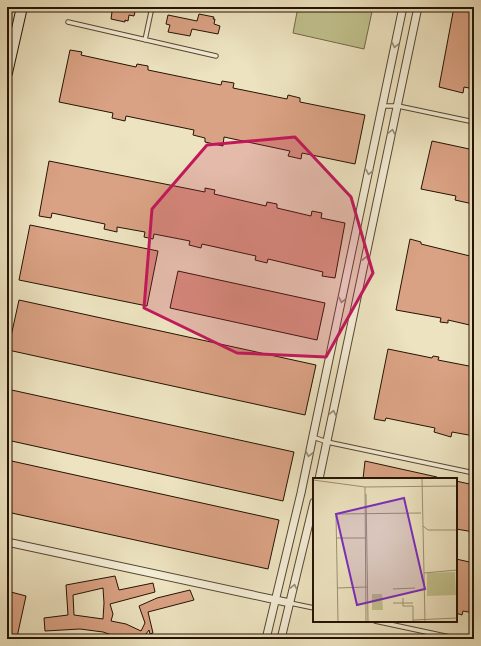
<svg xmlns="http://www.w3.org/2000/svg" width="481" height="646" viewBox="0 0 481 646" font-family="'IM FELL DW Pica',serif">
<style>
.green{fill:#c0c18d;stroke:#726a48}
.building{fill:#daa284;stroke:#241303;fill-rule:evenodd}
.lines{fill:none;stroke-linecap:round;stroke-linejoin:round}
.lane-casing{stroke:#564732;stroke-width:5.5}
.street-casing{stroke:#564732;stroke-width:9}
.secondary-casing{stroke:#241303;stroke-width:12}
.lane{stroke:#f3edd6;stroke-width:3.5}
.street{stroke:#f3edd6;stroke-width:7}
.secondary{stroke:#f3edd6;stroke-width:10}
.oneway{stroke:#968b77}
.marked{fill:#c2185b;fill-opacity:0.2;stroke:#c2185b;stroke-width:3;stroke-linejoin:round}
.inset-road{fill:none;stroke:#9d9074;stroke-width:1}
.view{fill:#7b2cbf;fill-opacity:0.15;stroke:#7b2cbf;stroke-width:2}
.inset-edge{fill:none;stroke:#241303;stroke-width:2}
</style>
<rect width="100%" height="100%" fill="#ede3c0"/>
<filter id="stains"><feTurbulence type="fractalNoise" baseFrequency=".005" numOctaves="4"/><feColorMatrix values="0 0 0 0 .2 0 0 0 0 .09 0 0 0 0 .02 0 0 0 .5 -.17"/></filter>
<radialGradient id="worn" r=".72"><stop offset=".6" stop-color="#630" stop-opacity="0"/><stop offset="1" stop-color="#630" stop-opacity=".3"/></radialGradient>
<path class="green" d="M298,7H373L364,49L293,33Z"/>
<path class="building" d="M102,7H136L134,16L129,15L128,21L125,20V22L111,19L112,12L102,9Z
M454,7H474V27L471,41L474,42V89L464,87L463,93L439,87Z
M199,14L214,17L213,19H215L214,24L220,26L218,34L192,29L190,36L168,32L170,25L166,24L168,15L197,21Z
M70,50L82,52L81,55L136,67L137,64L148,66V70L221,85L222,81L234,83L233,88L287,99L288,95L300,98V102L365,115L355,164L302,153L301,159L288,156L290,151L224,137L223,146L205,142V138L193,135L194,130L126,116L125,121L112,118L113,113L59,102Z
M432,141L474,150V199L473,204L455,200L456,196L421,189Z
M49,161L205,192V188L215,190L214,194L266,206L267,202L277,204V208L311,216L312,211L322,213L321,218L345,223L335,278L322,276L323,272L268,259L267,263L255,260L256,256L202,244L201,248L189,245L190,241L154,234L153,239L144,237L145,232L117,227V232L104,229L105,224L52,213L51,218L39,216Z
M30,225L158,251L147,306L19,280Z
M410,239L421,242V244L474,257V326L448,320V323L440,322L441,318L396,310Z
M178,271L325,303L317,340L170,308Z
M19,300L316,365L305,415L8,350Z
M388,349L432,358L433,356L439,357L438,360L474,367V436L452,432L451,437L434,432L435,428L386,418L385,421L374,419Z
M7,389L294,452L283,501L7,440Z
M7,460L279,520L268,569L7,512Z
M365,461L437,477V479H363Z
M456,481L474,485V532L456,529Z
M456,559L474,563V613L463,611L462,615L456,613Z
M115,576L119,590L153,583L155,592L110,604L113,614L111,621L126,624L141,631L145,623L139,606L157,598L190,590L194,600L148,612L153,633L150,634L149,630L146,634L154,639H123L103,632L80,629L45,631L44,618L68,615L66,585ZM103,588L104,603L103,619L74,615L73,595Z
M7,591L26,596L17,637L7,635Z"/>
<g class="lines">
<g class="lane-casing">
<path id="lane" d="M68,22L216,56
M145,40L152,7
M383,106H398L474,122
M313,437L327,442L474,473
M290,603L314,608
M375,621L459,639"/>
</g>
<g class="street-casing">
<path id="street" d="M319,479L418,7
M7,542L290,603
M266,639L301,493L403,7
M281,639L314,502"/>
</g>
<g class="secondary-casing">
<path id="secondary" d="M7,73L22,7"/>
</g>
<use href="#lane" class="lane"/>
<use href="#street" class="street"/>
<use href="#secondary" class="secondary"/>
</g>
<defs><path id="oneway-chevron" d="M-2-3.5L2.5 0L-2 3.5" fill="none" stroke-width="1.6" stroke-linecap="round" stroke-linejoin="round"/></defs>
<g class="oneway">
<use href="#oneway-chevron" transform="translate(395 45) rotate(102)"/>
<use href="#oneway-chevron" transform="translate(392 132) rotate(-78)"/>
<use href="#oneway-chevron" transform="translate(369 172) rotate(102)"/>
<use href="#oneway-chevron" transform="translate(366 259) rotate(-78)"/>
<use href="#oneway-chevron" transform="translate(342 300) rotate(102)"/>
<use href="#oneway-chevron" transform="translate(333 413) rotate(-78)"/>
<use href="#oneway-chevron" transform="translate(309 454) rotate(102)"/>
<use href="#oneway-chevron" transform="translate(294 587) rotate(-77)"/>
</g>
<path class="marked" d="M295,137L351,197L373,273L326,357L237,353L144,308L152,209L207,145Z"/>
<g transform="translate(313 478)">
<rect width="144" height="144" fill="#ede3c0"/>
<path d="M142,94L143,117L114,118V95ZM59,116H69L70,132H59Z" fill="#c0c18d"/>
<path class="inset-road" d="M109,0L112,144M0,2L52,9L144,8M52,9L53,144M53,16L55,144M110,48L115,52H144M23,60H53M111,95L144,92M24,110L54,109M80,111L102,110M90,120V128H100V144M80,125H100M100,142L144,140M25,144L23,36L108,35"/>
<path class="view" d="M91,20L112,111L44,127L23,36Z"/>
<rect width="144" height="144" class="inset-edge"/>
</g>
<rect width="481" height="646" fill="none" stroke="#ede3c0" stroke-width="24"/>
<rect x="8" y="8" width="465" height="630" fill="none" stroke="#241303" stroke-width="2"/>
<rect x="12" y="12" width="457" height="622" fill="none" stroke="#241303"/>
<rect width="100%" height="100%" filter="url(#stains)"/>
<rect width="100%" height="100%" fill="url(#worn)"/>
</svg>
